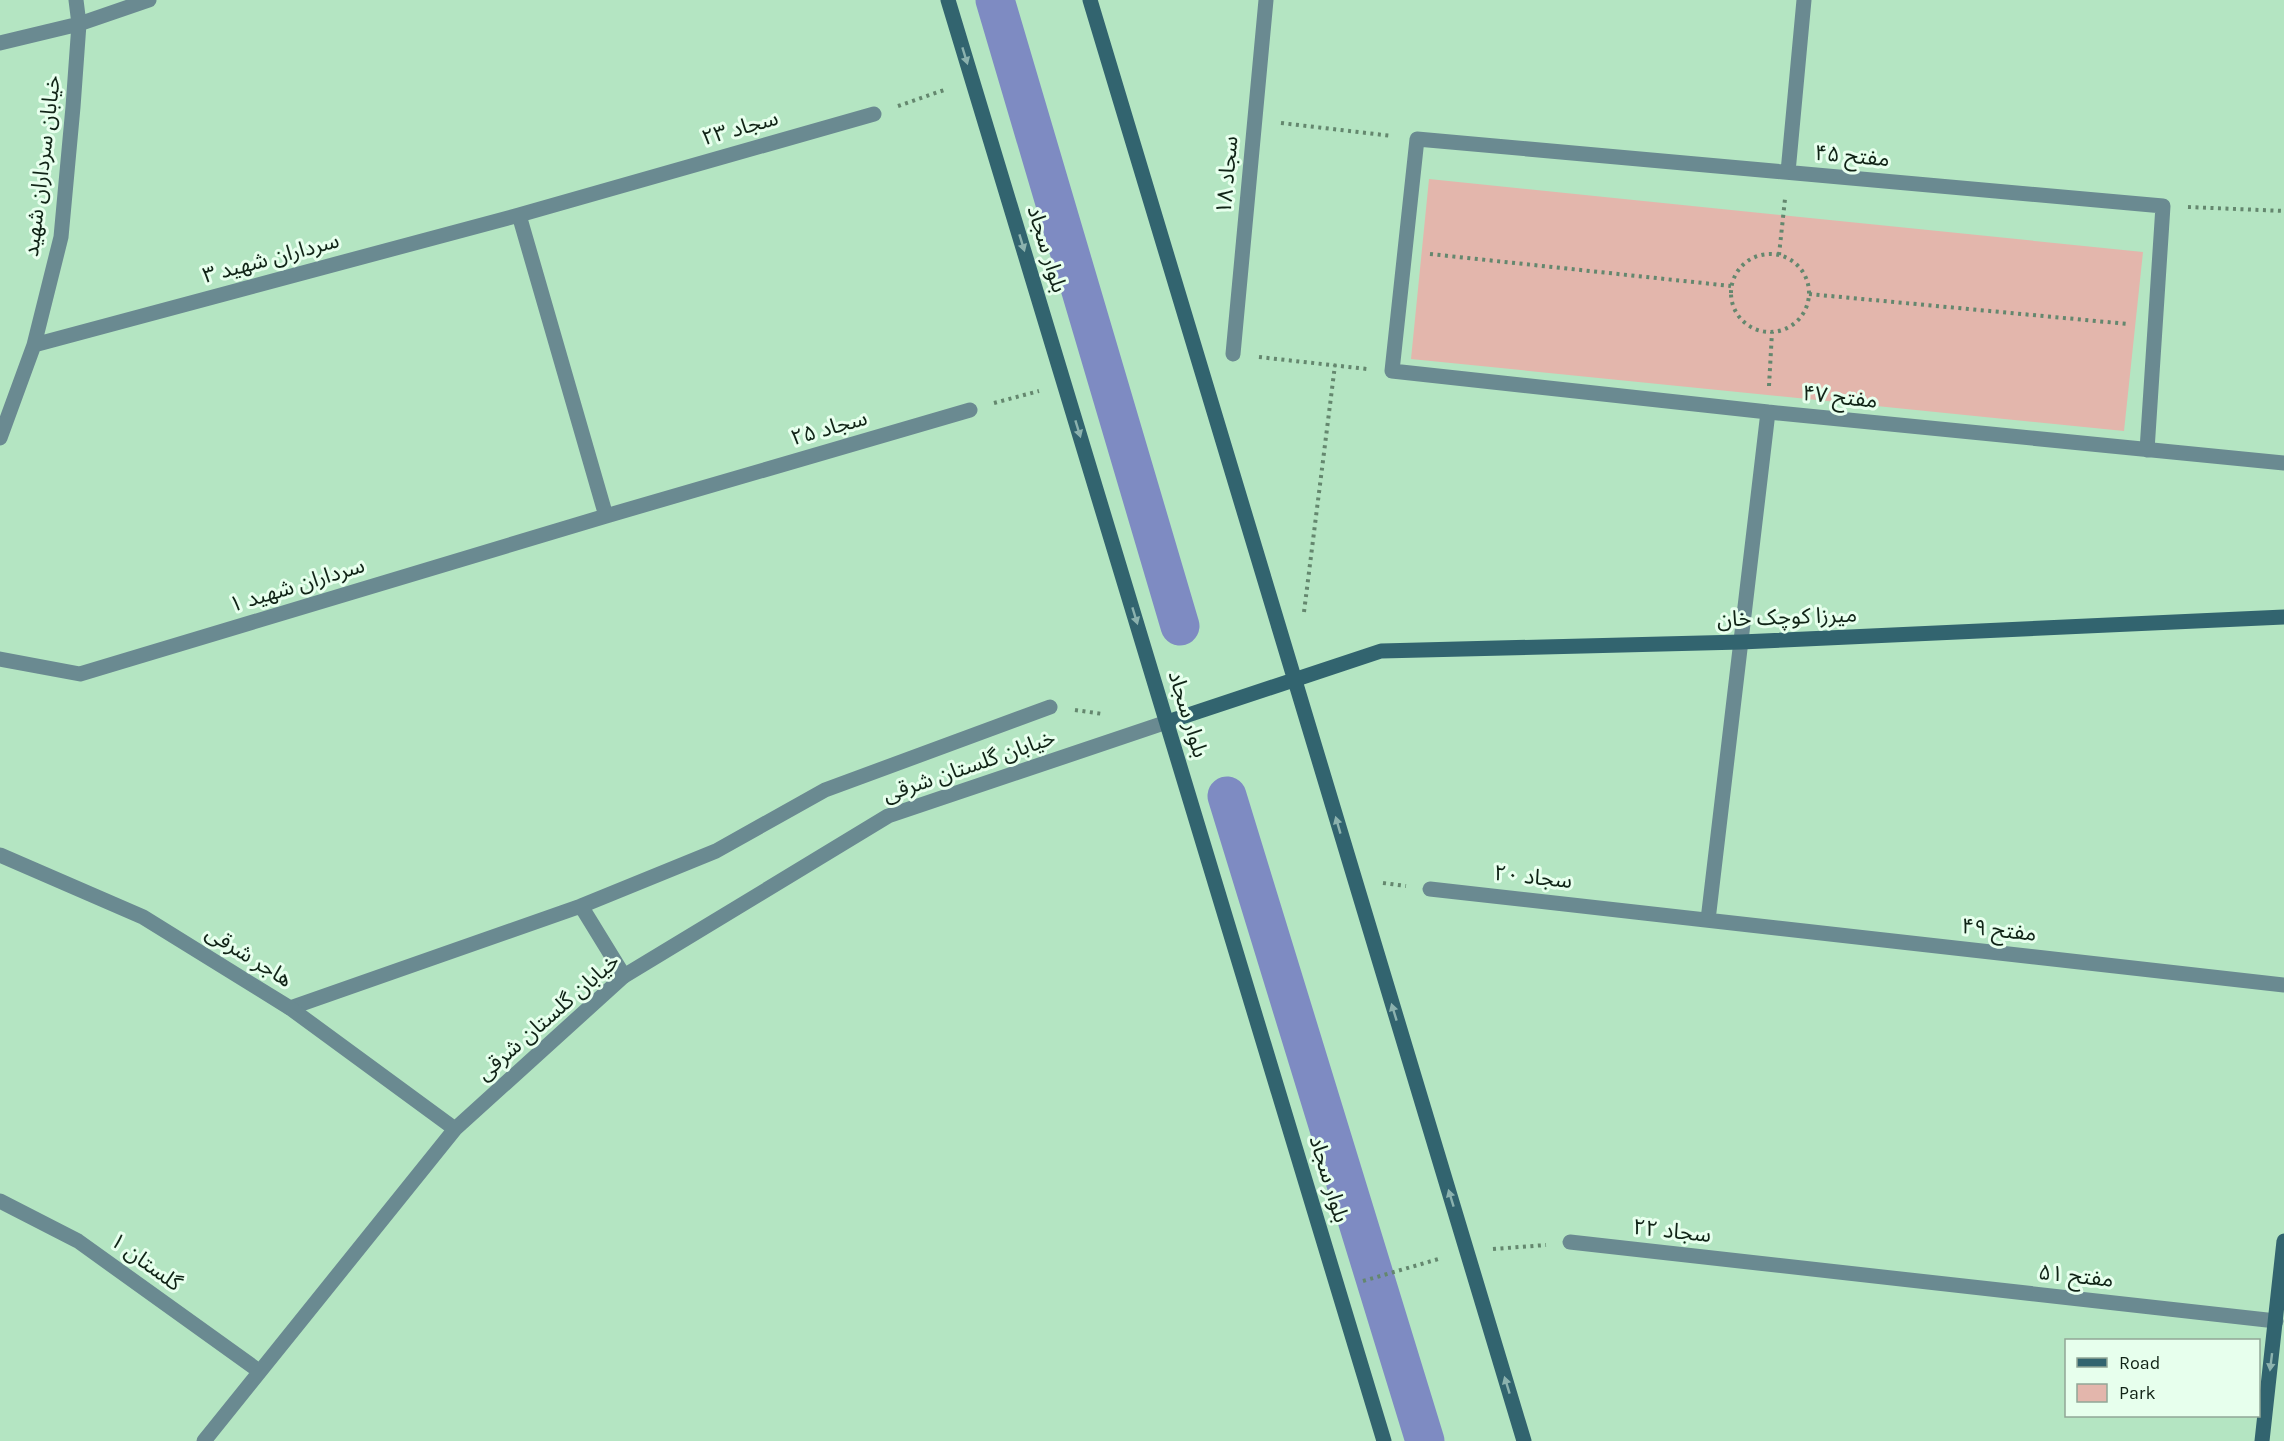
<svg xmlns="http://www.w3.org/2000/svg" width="2284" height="1441" viewBox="0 0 2284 1441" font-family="Karla,'Noto Sans Arabic',sans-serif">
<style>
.green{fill:#e3b6ac}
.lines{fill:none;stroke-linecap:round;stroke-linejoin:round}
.canal{stroke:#7e8bc2;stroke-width:39}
.path{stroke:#64876e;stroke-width:4;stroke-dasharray:3 4.5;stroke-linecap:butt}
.lane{stroke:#6a8a91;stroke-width:15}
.street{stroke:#6a8a91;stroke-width:15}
.secondary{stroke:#32646f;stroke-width:15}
.oneway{fill:#8cb2ae}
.labels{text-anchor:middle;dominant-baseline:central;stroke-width:6;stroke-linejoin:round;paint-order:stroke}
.street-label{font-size:22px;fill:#102316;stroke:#e7ffed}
</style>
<rect width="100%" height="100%" fill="#b4e5c2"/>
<path class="green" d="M1429,179L2143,252L2124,431L1411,359Z"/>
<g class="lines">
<path class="canal" d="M995,0L1180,626
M1227,796L1425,1441"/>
<path class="path" d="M898,106L947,89
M1281,123L1392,136
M2188,207L2284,211
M1430,254L1731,286
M1731 293a39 39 0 1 1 78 0a39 39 0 1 1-78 0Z
M1779,255L1785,199
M1809,294L2128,324
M1259,357L1367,369
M1769,386L1772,332
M994,403L1039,391
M1304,612L1335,365
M1075,710L1103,714
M1383,883L1406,886
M1493,1249L1546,1245
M1363,1281L1442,1258"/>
<path class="lane" d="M581,906L624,976
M290,1008L581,906L716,851L825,790L1050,707"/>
<path class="street" d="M0,43L79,24L149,0
M1788,172L1804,0
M519,215L606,516
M34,345L519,215L874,114
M1233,354L1266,0
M0,438L34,345L61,237L73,107L79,24L76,0
M2147,450L2163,206L1417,139L1392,371L1768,412L2284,463
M0,659L80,674L606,516L970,410
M0,855L143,917L290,1008L455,1129
M1430,889L2284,985
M1708,920L1768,412
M0,1201L78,1241L259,1371
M1570,1242L2276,1321
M204,1441L455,1129L624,976L888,816L1167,722"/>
<path class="secondary" d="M948,0L1384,1441
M1090,0L1524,1441
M1167,722L1381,651L1741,642L2284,617
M2262,1441L2284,1241"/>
</g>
<defs><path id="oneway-solid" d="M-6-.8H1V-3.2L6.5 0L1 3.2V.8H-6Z" transform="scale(1.5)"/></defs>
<g class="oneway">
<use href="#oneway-solid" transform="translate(965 56) rotate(73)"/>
<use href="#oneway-solid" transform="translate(1022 243) rotate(73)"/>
<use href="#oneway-solid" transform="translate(1078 429) rotate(73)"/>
<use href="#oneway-solid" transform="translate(1135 616) rotate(73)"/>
<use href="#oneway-solid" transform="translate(1338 825) rotate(-106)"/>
<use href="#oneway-solid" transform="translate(1394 1012) rotate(-107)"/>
<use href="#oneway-solid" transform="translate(1451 1198) rotate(-107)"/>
<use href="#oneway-solid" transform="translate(2271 1362) rotate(97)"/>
<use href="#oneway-solid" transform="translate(1507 1385) rotate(-107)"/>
</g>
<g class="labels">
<g class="street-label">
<text transform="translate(740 128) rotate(-16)">سجاد ۲۳</text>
<text transform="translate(1852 156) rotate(5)">مفتح ۴۵</text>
<text transform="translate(42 166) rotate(-83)">خیابان سرداران شهید</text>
<text transform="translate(1227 175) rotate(-85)">سجاد ۱۸</text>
<text transform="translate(1047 249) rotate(73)">بلوار سجاد</text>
<text transform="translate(271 258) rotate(-15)">سرداران شهید ۳</text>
<text transform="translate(1840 397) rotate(6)">مفتح ۴۷</text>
<text transform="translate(829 428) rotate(-16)">سجاد ۲۵</text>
<text transform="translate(297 585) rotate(-17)">سرداران شهید ۱</text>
<text transform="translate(1787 617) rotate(-2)">میرزا کوچک خان</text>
<text transform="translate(1188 714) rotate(73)">بلوار سجاد</text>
<text transform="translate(969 766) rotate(-19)">خیابان گلستان شرقی</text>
<text transform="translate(1533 877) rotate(6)">سجاد ۲۰</text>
<text transform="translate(1999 930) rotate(6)">مفتح ۴۹</text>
<text transform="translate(249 956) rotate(32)">هاجر شرقی</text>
<text transform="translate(548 1017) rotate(-41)">خیابان گلستان شرقی</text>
<text transform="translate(1329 1179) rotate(73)">بلوار سجاد</text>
<text transform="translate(1672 1231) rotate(6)">سجاد ۲۲</text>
<text transform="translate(146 1262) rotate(36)">گلستان ۱</text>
<text transform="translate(2076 1276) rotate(6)">مفتح ۵۱</text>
</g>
</g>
<rect x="2065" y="1339" width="195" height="78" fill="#e7ffed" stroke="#91a797" stroke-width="1.5"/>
<rect x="2077" y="1358" width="30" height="9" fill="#32646f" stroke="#91a797" stroke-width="1.5"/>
<text x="2119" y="1369" font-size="18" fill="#102316">Road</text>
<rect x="2077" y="1384" width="30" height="18" fill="#e3b6ac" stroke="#91a797" stroke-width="1.5"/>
<text x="2119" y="1399" font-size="18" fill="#102316">Park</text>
</svg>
